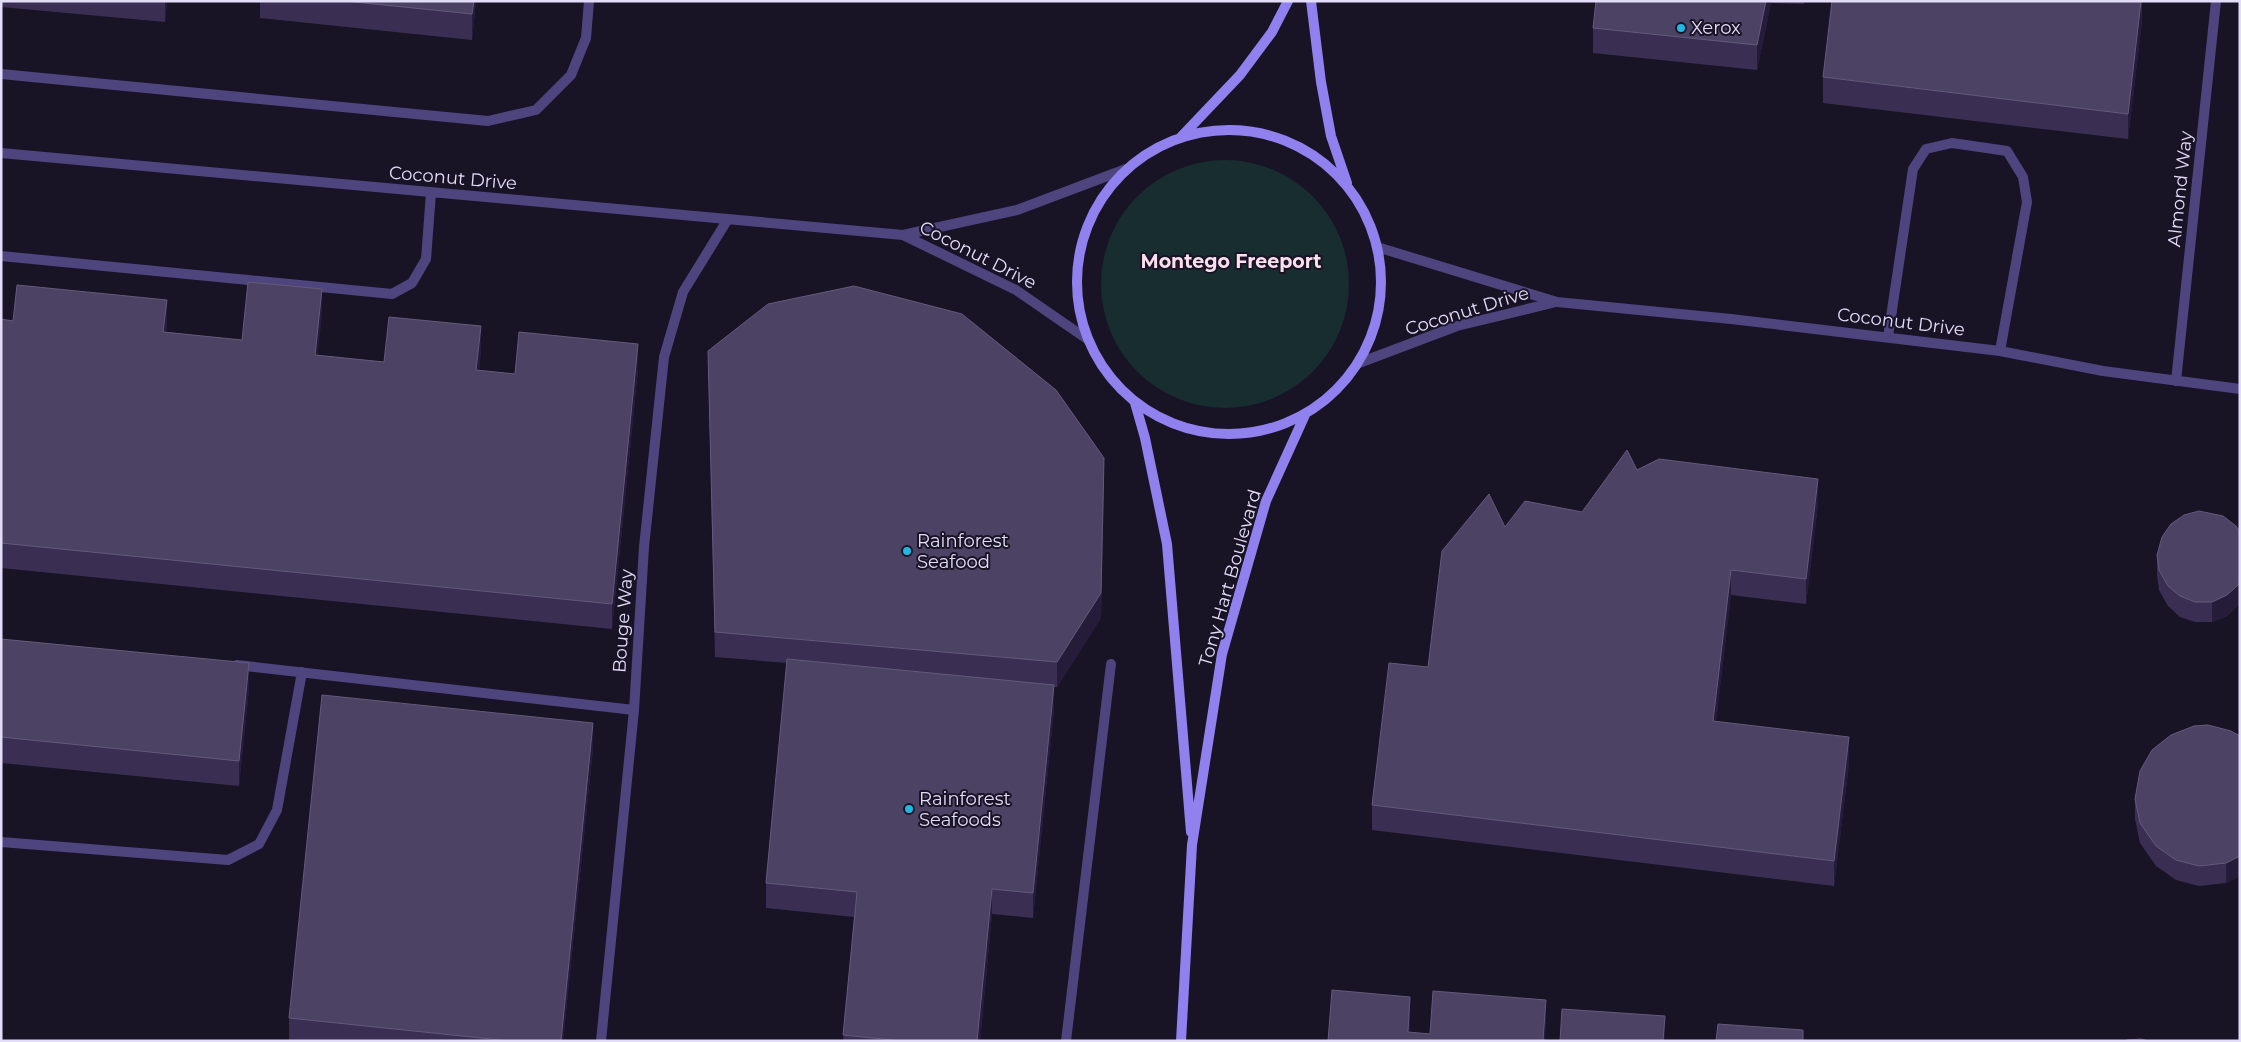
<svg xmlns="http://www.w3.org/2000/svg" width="2241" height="1042" viewBox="0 0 2241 1042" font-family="Montserrat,sans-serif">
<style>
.green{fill:#172d30}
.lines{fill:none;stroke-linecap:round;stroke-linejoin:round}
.lane{stroke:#4e457f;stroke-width:10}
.secondary{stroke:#9181ee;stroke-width:10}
.wall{fill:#3a2f52}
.shaded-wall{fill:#251c39}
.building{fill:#4c4264;stroke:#645a7b}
.poi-dot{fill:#23b6e1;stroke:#191326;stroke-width:2}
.labels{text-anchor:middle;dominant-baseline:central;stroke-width:4;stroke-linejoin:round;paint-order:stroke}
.poi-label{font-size:18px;fill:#e4ddfa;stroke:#191326;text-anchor:start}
.street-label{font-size:18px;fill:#e4ddfa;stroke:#191326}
.neighbourhood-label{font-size:19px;font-weight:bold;fill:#fbdfed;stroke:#191326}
</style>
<rect width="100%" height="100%" fill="#191326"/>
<path class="green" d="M1101 284a124 124 0 1 1 248 0a124 124 0 1 1-248 0Z"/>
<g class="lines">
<path class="lane" d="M1,74L488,121L536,110L571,75L586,38L589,1
M1,153L903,235L1017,210L1126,169
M903,235L1016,290L1087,339
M1377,247L1557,302L1731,319L2000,351L2103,371L2240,389
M1,256L392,294L412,283L426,259L431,193
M1888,337L1913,169L1926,149L1952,143L2007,151L2023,177L2027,202L2000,351
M1359,363L1457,326L1556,302
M2176,381L2216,1
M237,665L634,710
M1,842L228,860L259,844L277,810L302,672
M601,1041L634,710L644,547L664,357L683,292L728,219
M1066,1041L1111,664"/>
<path class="secondary" d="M1311,1L1321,82L1331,136L1347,183
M1077 282a152 152 0 1 1 304 0a152 152 0 1 1-304 0Z
M1181,137L1240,75L1272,32L1288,1
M1135,403L1145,438L1167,544L1191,832
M1181,1041L1192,845L1222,654L1266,501L1305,415"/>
</g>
<path class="wall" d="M1,1H167L165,22L1,7Z
M260,1H476L472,40L260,18Z
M1596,1H1804V4L1771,3L1757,70L1593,53V28Z
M2142,1V21L2128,139L1823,103V77Z
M322,314L317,355L384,362L481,351L479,370L515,374L638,369L612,629L1,568V319L13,321L167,325L166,332L242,340Z
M708,351L1104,483L1101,618L1057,687H1054V710L1033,918L992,914L980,1041H843L854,917L766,908V883L787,663L715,657Z
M1818,504L1806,604L1731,595L1716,721L1849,763L1834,886L1372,830V805L1428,667L1505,527L1582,512Z
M2240,532V602L2238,605L2227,616L2212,622H2195L2180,617L2168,606L2159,590L2157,575V555Z
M1,639L249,689L239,786L1,763Z
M2240,736V876L2226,883L2199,886L2176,880L2156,866L2140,843L2135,819V799Z
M593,748L563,1041H289V1018Z"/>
<path class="shaded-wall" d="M165,1H167L165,22Z
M474,1H476L472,40V14Z
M1766,1H1771V3L1757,70V45Z
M2141,1L2142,21L2128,139V114Z
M322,289V314L315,381V355Z
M167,300V325L163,357V332Z
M481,326V351L476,395V370Z
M638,344V369L612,629V604Z
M1104,458L1101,618L1057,687V662Z
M1818,479V504L1806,604V579Z
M1731,570V595L1713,746V721Z
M2240,582V602L2238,605L2227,616L2212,622V602Z
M249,663V689L239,786V761Z
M1054,685V710L1033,918V893Z
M593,723V748L563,1041H561Z
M1849,737V763L1834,886V861Z
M2240,856V876L2226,883V863Z
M992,889V914L980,1041H977Z
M1410,997V1022L1409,1041L1408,1032Z
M1546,1000V1026L1545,1041H1543Z
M1665,1016V1041H1663Z"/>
<path class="building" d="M345,1H474L472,14Z
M1596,1H1766L1757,45L1593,28Z
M1832,1H2141L2128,114L1823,77Z
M248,282L322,289L315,355L384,362L389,317L481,326L476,370L515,374L519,332L638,344L612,604L1,543V319L13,321L17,285L167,300L163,332L242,340Z
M854,286L962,314L1056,390L1104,458L1101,593L1057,662L715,632L708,351L768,304Z
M1627,450L1637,470L1659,459L1818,479L1806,579L1731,570L1713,721L1849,737L1834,861L1372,805L1389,663L1428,667L1442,551L1489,494L1505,527L1525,501L1582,512Z
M2199,511L2223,516L2236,526L2240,532V582L2238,585L2227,595L2212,602H2195L2180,596L2168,586L2159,570L2157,555L2162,537L2171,524L2184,515Z
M1,639L249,663L239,761L1,737Z
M787,659L1054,685L1033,893L992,889L977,1041H902L843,1035L857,892L766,883Z
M322,695L593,723L561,1041H510L289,1018Z
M2208,725L2231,731L2240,736V856L2226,863L2199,866L2176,860L2156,846L2140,823L2135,799L2140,771L2152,750L2171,735L2194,726Z
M1332,990L1410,997L1408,1032L1430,1034L1433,991L1546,1000L1543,1040L1554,1041H1328Z
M1562,1009L1665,1016L1663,1041H1560Z
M1718,1024L1803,1030V1041H1716Z
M2141,1039L2148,1041H2125L2127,1040Z"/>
<g class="poi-dot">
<circle cx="1681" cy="28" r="5"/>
<circle cx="907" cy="551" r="5"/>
<circle cx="909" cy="809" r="5"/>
</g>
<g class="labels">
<g class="poi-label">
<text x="1691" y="28">Xerox</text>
<text x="917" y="541">Rainforest<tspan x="917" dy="21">Seafood</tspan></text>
<text x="919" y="799">Rainforest<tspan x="919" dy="21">Seafoods</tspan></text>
</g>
<g class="street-label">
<text transform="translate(453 178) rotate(5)">Coconut Drive</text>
<text transform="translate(2180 189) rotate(-84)">Almond Way</text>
<text transform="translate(978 255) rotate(27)">Coconut Drive</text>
<text transform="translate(1467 311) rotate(-17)">Coconut Drive</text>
<text transform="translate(1901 322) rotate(7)">Coconut Drive</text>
<text transform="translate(1230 578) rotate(-74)">Tony Hart Boulevard</text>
<text transform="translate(623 621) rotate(-86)">Bouge Way</text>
</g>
<g class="neighbourhood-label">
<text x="1231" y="261">Montego Freeport</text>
</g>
</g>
<rect width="2241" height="1042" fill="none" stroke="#e4ddfa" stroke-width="5"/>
</svg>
